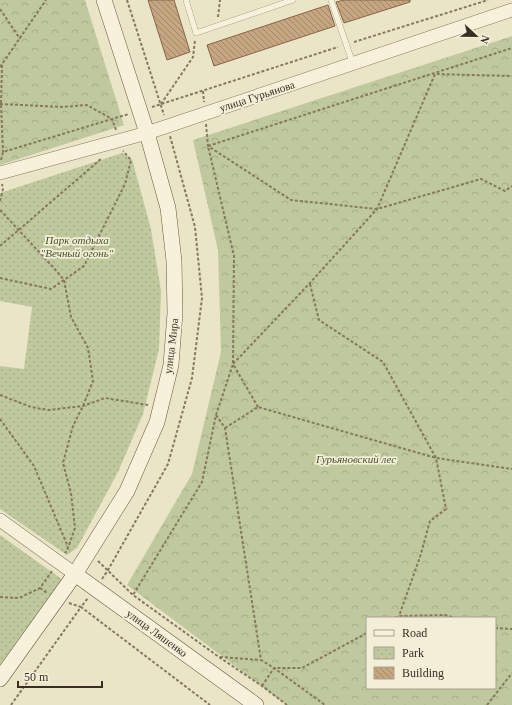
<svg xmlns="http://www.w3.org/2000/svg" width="512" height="705" viewBox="0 0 512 705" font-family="'Times New Roman',serif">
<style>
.forest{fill:url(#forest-crowns);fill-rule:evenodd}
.park{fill:url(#park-dots)}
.building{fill:url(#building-back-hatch);stroke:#846546}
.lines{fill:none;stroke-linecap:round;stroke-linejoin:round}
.service-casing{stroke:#86785f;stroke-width:6}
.tertiary-casing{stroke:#86785f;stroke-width:14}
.secondary-casing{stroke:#685942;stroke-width:16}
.path{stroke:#86785f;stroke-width:2;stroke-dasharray:3 2;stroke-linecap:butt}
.service{stroke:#f7f1db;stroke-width:5.5}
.tertiary{stroke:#f7f1db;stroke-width:13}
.secondary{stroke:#f7f1db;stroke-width:15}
.labels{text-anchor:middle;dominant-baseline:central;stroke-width:3.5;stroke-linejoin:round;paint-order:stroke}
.street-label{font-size:11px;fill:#382e21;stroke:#f3eed8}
.park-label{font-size:11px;font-style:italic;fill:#445329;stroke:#f3eed8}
</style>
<defs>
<pattern id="forest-crowns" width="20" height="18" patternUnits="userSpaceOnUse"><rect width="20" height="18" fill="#bfc99d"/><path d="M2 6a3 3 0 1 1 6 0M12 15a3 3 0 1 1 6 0" fill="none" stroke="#a5ad87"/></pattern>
<pattern id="park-dots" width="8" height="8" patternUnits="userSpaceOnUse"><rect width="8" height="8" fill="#bfc99d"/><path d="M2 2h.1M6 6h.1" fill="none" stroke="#a5ad87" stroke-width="1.8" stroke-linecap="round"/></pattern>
<pattern id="building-back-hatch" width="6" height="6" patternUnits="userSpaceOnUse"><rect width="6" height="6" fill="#c6a581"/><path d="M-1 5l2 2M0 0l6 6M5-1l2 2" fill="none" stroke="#a28769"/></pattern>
</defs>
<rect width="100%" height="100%" fill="#ebe5c8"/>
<path class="forest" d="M0,0H85L124,125L0,165Z
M512,36V705H287L127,585L192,474L221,352L218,250L193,140ZM367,618H495V688H367Z"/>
<path class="park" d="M122,153L132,159L151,229L161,291L159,349L143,414L118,472L77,548L67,555L0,509V366L24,369L32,307L0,301V193Z
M0,535L63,580L0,667Z"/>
<path class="building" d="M148,0H174L190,52L167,60Z
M344,0H410V2L344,23L336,2Z
M328,5L335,26L214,66L207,45Z"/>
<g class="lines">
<g class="service-casing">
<path id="service" d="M186,0L196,33L293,0
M331,0L353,64"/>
</g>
<g class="tertiary-casing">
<path id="tertiary" d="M0,173L147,133L512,10
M0,520L75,574"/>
</g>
<g class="secondary-casing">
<path id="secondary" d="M75,574L256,705
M0,679L75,574L127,491L157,422L171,365L175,313L174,261L168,208L147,133L104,0"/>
</g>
<path class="path" d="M127,0L164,115
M0,9L20,39
M218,17L220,0
M354,42L488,0
M2,65L1,104L3,152
M0,67L46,0
M203,91L204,102
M0,104L63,107L87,105L112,119
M161,104L193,57L195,40
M152,107L338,47
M206,124L208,146L291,200L377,209L481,179L505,191L512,186
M116,130L112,119L129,114
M1,160L3,152L112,119
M0,201L3,189L2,184
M0,210L53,267L64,280L71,317L88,348L93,381L83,406L73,426L63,463L71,493L75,528L68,548L65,553
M0,246L102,158
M0,278L51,289L84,266L125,184L131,160L123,151
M310,284L319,320L383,362L436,458L446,509L430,521L420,557L399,616
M0,395L31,407L48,410L83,406L105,398L148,405
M258,407L233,364L309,284L377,209L435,74L512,76
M216,415L225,428L261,660L274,668L325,705
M0,419L34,466L68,547
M225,428L258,407L436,458L512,469
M98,561L133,595
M102,579L108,570L168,464L192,378L202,298L195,227L170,136
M40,588L47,593
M0,597L19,598L40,588L52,571
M69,603L81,607L88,598
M395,618L399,616L445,615L456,618
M495,628L512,629
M220,657L261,660
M262,686L274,668H302L367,633
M11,705L81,607L210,705
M287,705L262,686L219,657L133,595L202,482L216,415L233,364L234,256L208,146L512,48
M487,705L512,673"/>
<use href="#service" class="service"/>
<use href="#tertiary" class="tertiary"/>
<use href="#secondary" class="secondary"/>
</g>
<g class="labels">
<g class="street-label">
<text transform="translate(257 96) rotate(-18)">улица Гурьянова</text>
<text transform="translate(171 346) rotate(-83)">улица Мира</text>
<text transform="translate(157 633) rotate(36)">улица Ляшенко</text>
</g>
<g class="park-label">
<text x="77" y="240">Парк отдыха<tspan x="77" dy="13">"Вечный огонь"</tspan></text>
<text x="356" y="459">Гурьяновский лес</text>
</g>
</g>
<rect x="366" y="617" width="130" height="72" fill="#f3eed8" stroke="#a8a18f"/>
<rect x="374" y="630" width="20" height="6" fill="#f7f1db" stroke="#a8a18f"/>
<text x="402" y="637" font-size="12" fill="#382e21">Road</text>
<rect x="374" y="647" width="20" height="12" fill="url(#park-dots)" stroke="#a8a18f"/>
<text x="402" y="657" font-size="12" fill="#382e21">Park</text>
<rect x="374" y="667" width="20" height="12" fill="url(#building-back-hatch)" stroke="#a8a18f"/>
<text x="402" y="677" font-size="12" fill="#382e21">Building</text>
<g transform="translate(476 36) rotate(112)" stroke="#f3eed8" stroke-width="3" paint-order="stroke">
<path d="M0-3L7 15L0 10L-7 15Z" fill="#382e21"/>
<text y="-6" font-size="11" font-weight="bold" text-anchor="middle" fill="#382e21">N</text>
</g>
<path d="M18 681v6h84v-6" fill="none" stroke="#382e21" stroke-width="2"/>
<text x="24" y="681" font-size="12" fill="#382e21" stroke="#f3eed8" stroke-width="3" paint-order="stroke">50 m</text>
</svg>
